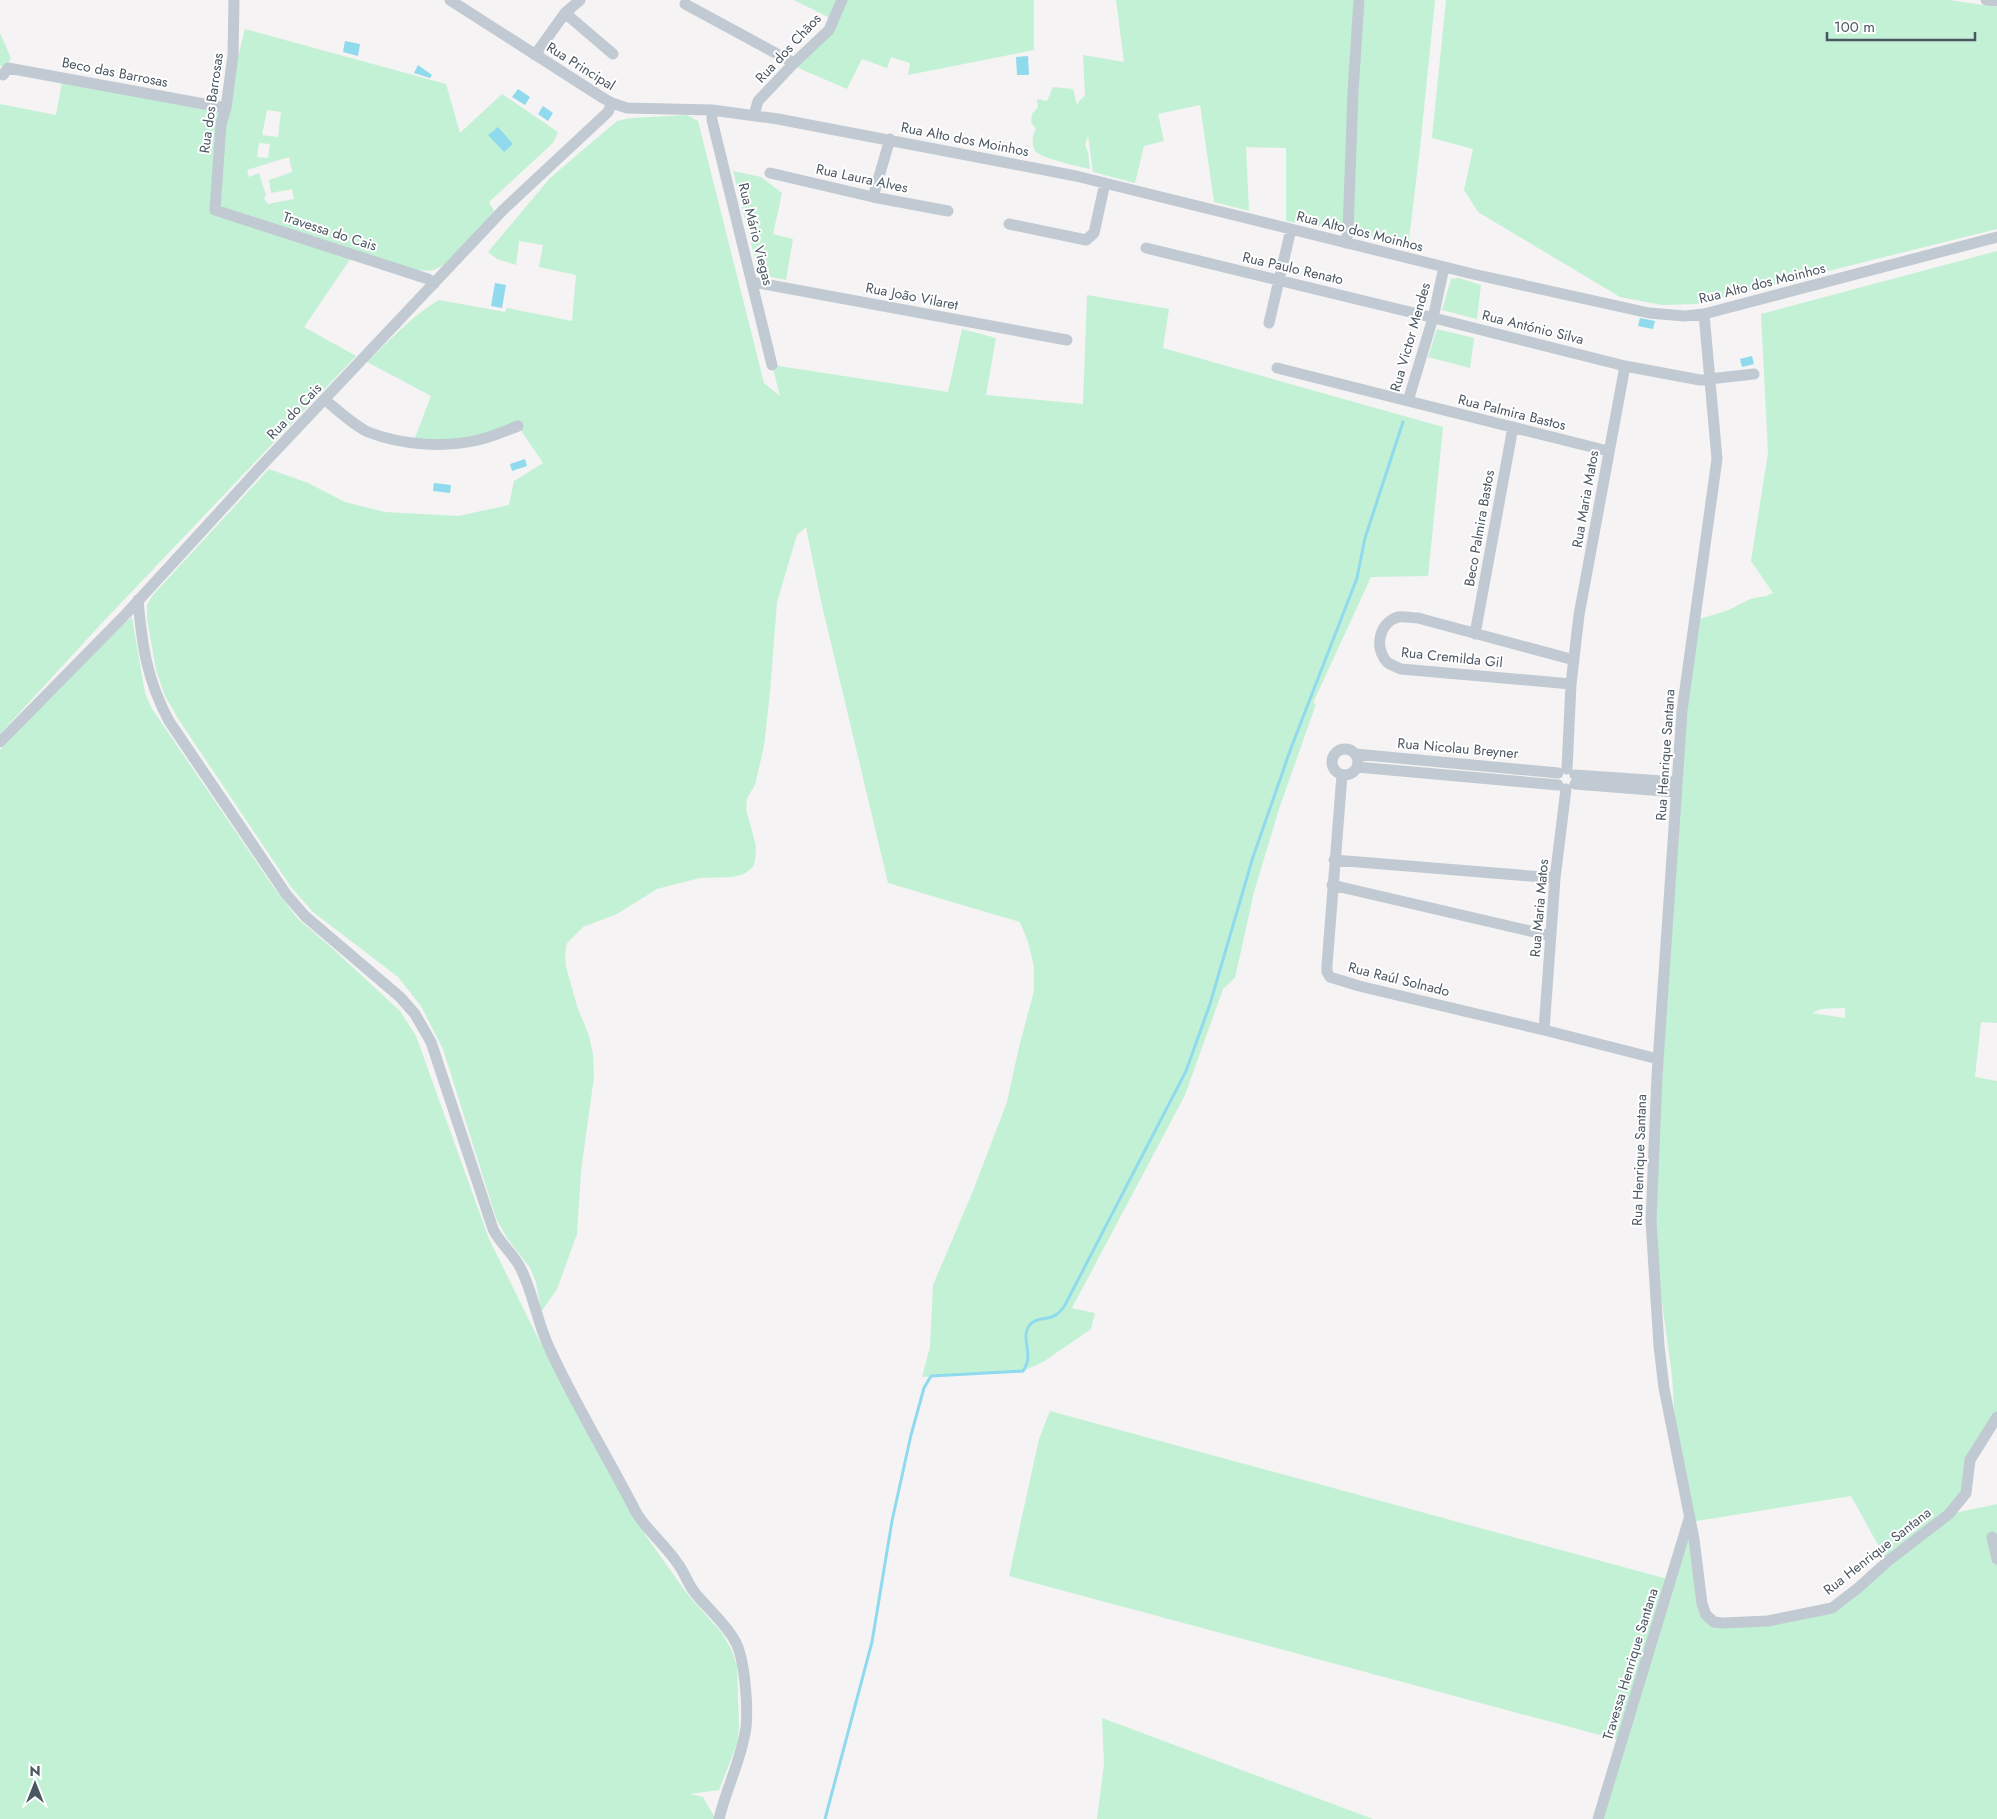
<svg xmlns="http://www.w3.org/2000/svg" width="1997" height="1819" viewBox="0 0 1997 1819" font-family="Jost,sans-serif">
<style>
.green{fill:#c3f1d5;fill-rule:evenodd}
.water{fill:#90daee}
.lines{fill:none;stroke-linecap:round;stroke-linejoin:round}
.stream{stroke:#90daee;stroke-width:3}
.minor{stroke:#c1cad2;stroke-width:11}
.labels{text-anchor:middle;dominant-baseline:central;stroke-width:4;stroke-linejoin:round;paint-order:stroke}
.street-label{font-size:14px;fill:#4a5661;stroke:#fff}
</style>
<rect width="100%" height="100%" fill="#f5f3f3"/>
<path class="green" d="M794,0H838L830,18Z
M843,0H1034V50L908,75L910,63L891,57L887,68L862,59L847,89L796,67L830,34Z
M1116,0H1435L1420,148L1408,248L1365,234L1286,221V148L1246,147L1249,211L1214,202L1200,105L1158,114L1164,141L1144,146L1135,183L1093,172L1088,135L1085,145L1088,152L1090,169C1080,167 1042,158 1036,152C1031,146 1032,135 1036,129L1031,122L1032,114L1038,107L1037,99L1047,101L1053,87L1073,89L1077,105L1080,100L1085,96L1083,55L1124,62Z
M1446,0H1949L1997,7V229L1696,304L1662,305L1620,297L1478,212L1464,190L1473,149L1432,138Z
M245,29L446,84L460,133L502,94L558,132L553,143L489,202L494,211C480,227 454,261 436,269C421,276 370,259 353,255L304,327L356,356L101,624L0,734V104L56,115L63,77L225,108ZM267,110L281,112L278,137L262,135ZM259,143L270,144L268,158L257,157ZM289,157L292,172L269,180L271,193L292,189L294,199L268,204L264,199L266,195L259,173L249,177L247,170Z
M0,33L11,58L6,67L0,66Z
M687,115L698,121L764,383L780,396L772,365L948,392L962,329L996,338L986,395L1083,404L1087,295L1169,309L1163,348L1443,427L1428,576L1371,577L1313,703L1316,704L1279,809L1254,892L1235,978L1223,989L1185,1095L1072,1308L1095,1313L1091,1329L1043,1362L1023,1371L922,1377L930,1347L933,1285L973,1191L1007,1102L1019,1047L1034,991V966L1028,942L1020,922L888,883L821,601L806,527L797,535L777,602L770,692L764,746L755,785L747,798L746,809L756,846L755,861L753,867L744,874L732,877L700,878L657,889L617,914L583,927L567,943L565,954L566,967L577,1006L589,1036L593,1055L594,1077L581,1171L577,1234L557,1289L541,1312L536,1282L530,1268L507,1238L496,1218L443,1049L421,1006L398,977L313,912L291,887L179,720L165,696L156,670L147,619V605L152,596L269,469L308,483L345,502L385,512L458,516L509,505L514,481L543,463L518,426L493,436L413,443L431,396L367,362C390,340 412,316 439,300L505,312L507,308L572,321L576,275L539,267L543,245L519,241L516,265L497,259L488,252L550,178L617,121L630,118Z
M733,171L761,177L782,193L773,234L793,239L786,280L759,275Z
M1997,251V1023L1981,1022L1975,1077L1997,1081V1413L1970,1460L1966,1493L1950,1514L1997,1504V1819H1598L1622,1741L1009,1576L1039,1439L1050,1411L1671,1580L1689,1518L1678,1465L1672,1376L1651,1221L1693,621L1729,610L1750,599L1766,596L1773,593L1751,561L1768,453L1761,314ZM1845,1008V1018L1812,1013L1821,1009ZM1851,1496L1887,1561L1832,1608L1714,1622L1702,1604L1691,1522Z
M1459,278L1481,285L1477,319L1442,310L1451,279Z
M1437,329L1474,338L1470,368L1428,357Z
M132,617L145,693L152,709L272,885L298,919L332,948L400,1011L416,1036L489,1239L537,1336L646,1536L688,1595L722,1633L732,1651L737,1666L739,1727L737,1744L719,1790L690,1794L703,1797L714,1816V1819H0V750L110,635Z
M1102,1718L1373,1819H1097L1104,1764Z"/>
<path class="water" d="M345,41L360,44L358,56L343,52Z
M1028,56L1029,75H1017L1016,57Z
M418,65L432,75L430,78L414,73Z
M518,89L530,97L525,105L512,97Z
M543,106L553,113L548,121L538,114Z
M498,127L513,144L504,152L488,135Z
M495,283L506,285L502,308L491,306Z
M1640,318L1655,321L1653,329L1638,326Z
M1752,356L1754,364L1742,367L1740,359Z
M525,459L527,466L512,471L510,464Z
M434,483L451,485L450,493L433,491Z"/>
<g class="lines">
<path class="stream" d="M825,1819L872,1642L892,1521L911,1435L924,1388L931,1376L1023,1371C1035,1355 1020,1339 1029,1326C1035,1316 1049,1321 1057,1314C1060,1312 1063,1308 1065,1305L1186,1071L1210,1004L1253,857L1291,748L1357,578L1365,538L1403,422"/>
<path class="minor" d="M234,0L233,55L226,108L221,124L215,210L428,279L434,284
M450,0L603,98L612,103L627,108L712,110L778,119L1076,176L1473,274L1649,313L1685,316L1704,314L1997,237
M1986,0L1997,1
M685,4L794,63
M565,13L613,54
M535,55L565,13L580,0
M3,75L8,68L226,108
M712,110V120L772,365
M754,115L758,101L794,63L829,30L842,0
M770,173L873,197L948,211
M873,197L890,139
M1009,224L1086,240L1094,233L1105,183
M1346,243L1348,231L1353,92L1359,0
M1146,248L1418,314L1625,366
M753,282L1067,340
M1704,314L1717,459L1682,711L1657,1076L1651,1221L1659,1346L1664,1388L1694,1539L1702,1604L1706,1615L1714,1622L1723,1623L1768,1621L1832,1608L1858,1588L1888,1561L1949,1514L1966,1493L1970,1460L1997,1417
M1269,323L1291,229
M1277,368L1408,401L1433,318L1444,267
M325,400C338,410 353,425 368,432C401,445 444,448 478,440C492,437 505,431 518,426
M1408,401L1608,451
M138,600C142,646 147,680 169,721L286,894L305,916L400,997L415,1014L431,1042L493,1229C500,1244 514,1254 521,1269C533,1293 537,1321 548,1345C574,1403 608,1457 637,1514C649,1532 666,1546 678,1564C685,1573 688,1585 696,1594C708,1609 725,1623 735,1641C745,1658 748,1707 746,1727C742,1759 726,1788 719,1819
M1475,634L1513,427
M1571,684L1401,669C1397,667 1390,665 1387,662C1374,647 1379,623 1398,617C1404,616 1412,618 1418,618L1574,660
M0,742L126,614L267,460L503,210L608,112L612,103
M1332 762a13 13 0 1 1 26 0a13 13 0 1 1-26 0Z
M1355,754L1558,773
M1357,767L1558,785
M1567,769L1571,684L1579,615L1625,366L1700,380L1754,374
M1342,775L1327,965V972L1330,977L1359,986L1544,1030L1658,1059
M1575,775L1677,782
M1575,784L1676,792
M1334,860L1555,878
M1332,885L1551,936
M1544,1030L1555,878L1566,789
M1992,1537L1997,1559
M1598,1819L1689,1519"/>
</g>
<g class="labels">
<g class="street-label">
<text transform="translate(788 48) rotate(-47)">Rua dos Chãos</text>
<text transform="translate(581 66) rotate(32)">Rua Principal</text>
<text transform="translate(115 72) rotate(11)">Beco das Barrosas</text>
<text transform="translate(211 103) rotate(-82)">Rua dos Barrosas</text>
<text transform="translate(965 139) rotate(11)">Rua Alto dos Moinhos</text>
<text transform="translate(862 178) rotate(12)">Rua Laura Alves</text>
<text transform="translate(330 231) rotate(18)">Travessa do Cais</text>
<text transform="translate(1360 231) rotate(14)">Rua Alto dos Moinhos</text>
<text transform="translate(756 234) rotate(76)">Rua Mário Viegas</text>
<text transform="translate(1293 268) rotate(13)">Rua Paulo Renato</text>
<text transform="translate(1762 283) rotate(-14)">Rua Alto dos Moinhos</text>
<text transform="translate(912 296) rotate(11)">Rua João Vilaret</text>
<text transform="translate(1533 327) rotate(14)">Rua António Silva</text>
<text transform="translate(1410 337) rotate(-74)">Rua Victor Mendes</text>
<text transform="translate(294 411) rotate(-46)">Rua do Cais</text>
<text transform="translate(1512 412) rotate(14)">Rua Palmira Bastos</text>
<text transform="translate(1585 499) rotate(-80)">Rua Maria Matos</text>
<text transform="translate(1479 528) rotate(-80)">Beco Palmira Bastos</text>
<text transform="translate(1452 657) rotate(6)">Rua Cremilda Gil</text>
<text transform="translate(1458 748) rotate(5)">Rua Nicolau Breyner</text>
<text transform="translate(1665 755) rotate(-86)">Rua Henrique Santana</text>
<text transform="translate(1539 908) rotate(-85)">Rua Maria Matos</text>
<text transform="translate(1399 979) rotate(14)">Rua Raúl Solnado</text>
<text transform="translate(1639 1160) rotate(-88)">Rua Henrique Santana</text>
<text transform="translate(1877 1551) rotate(-38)">Rua Henrique Santana</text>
<text transform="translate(1630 1664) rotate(-73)">Travessa Henrique Santana</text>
</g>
</g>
<g transform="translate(35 1784)" stroke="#ffffff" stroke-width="4" paint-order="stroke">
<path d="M0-4L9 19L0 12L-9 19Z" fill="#4a5661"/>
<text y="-8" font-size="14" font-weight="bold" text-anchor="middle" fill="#4a5661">N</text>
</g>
<path d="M1827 32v8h148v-8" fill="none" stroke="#4a5661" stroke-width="2.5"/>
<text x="1834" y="32" font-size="15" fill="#4a5661" stroke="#ffffff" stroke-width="4" paint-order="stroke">100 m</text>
</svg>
